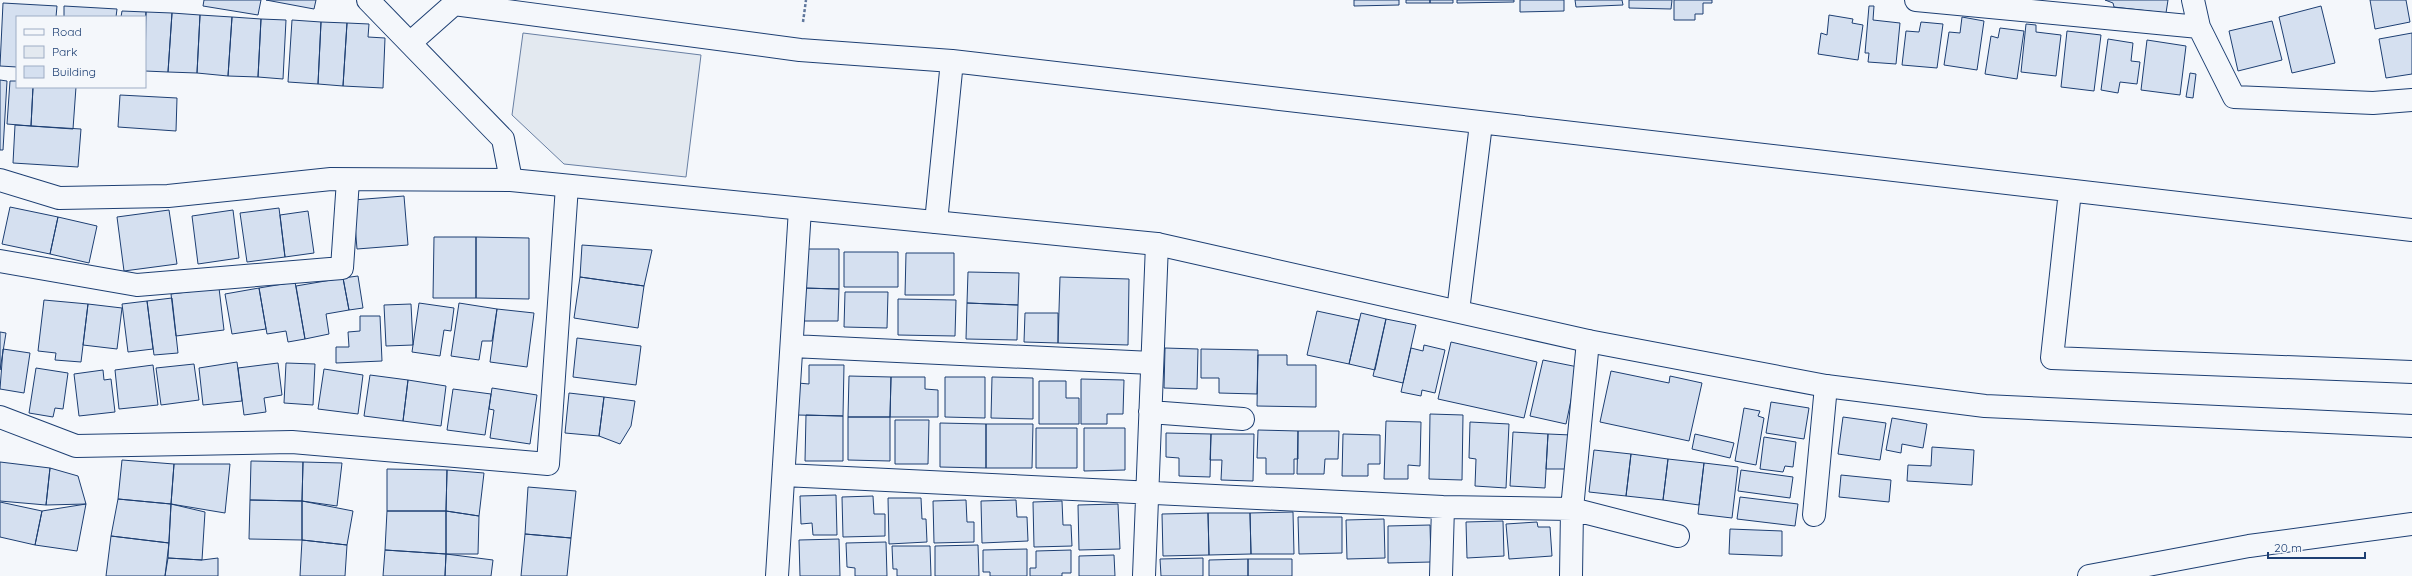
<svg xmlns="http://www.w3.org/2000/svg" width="2412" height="576" viewBox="0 0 2412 576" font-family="Quicksand,sans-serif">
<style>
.green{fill:#e3e9f0;stroke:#687fa3}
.building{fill:#d5e0f0;stroke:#1d3f73}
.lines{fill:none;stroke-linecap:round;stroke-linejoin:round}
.street-casing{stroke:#1d3f73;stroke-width:24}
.secondary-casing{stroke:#1d3f73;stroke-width:24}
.path{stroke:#5e769c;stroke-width:2.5;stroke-dasharray:3 2;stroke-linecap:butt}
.street{stroke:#f4f7fb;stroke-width:22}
.secondary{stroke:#f4f7fb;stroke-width:22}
</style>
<rect width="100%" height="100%" fill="#f4f7fb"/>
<path class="green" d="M523,33L701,55L686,177L564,164L512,115Z"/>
<path class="building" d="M204,0H261L258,15L203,6Z
M266,0H316L314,9Z
M1354,0H1399V5L1354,6Z
M1406,0H1430V3H1406Z
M1430,0H1453V3H1430Z
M1457,0H1514V2L1457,3Z
M1520,0H1564V11L1520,12Z
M1575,0H1622L1623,5L1576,7Z
M1629,0H1672L1671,9L1629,8Z
M1674,0H1712V3H1703V14H1695V20H1674Z
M2105,0H2168L2166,13L2114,7L2113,3Z
M2370,0H2406L2410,22L2375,29Z
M3,3L57,6L56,17H17V67L0,66Z
M64,6L117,9L116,17H64Z
M1869,6H1874L1873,20L1900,23L1896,64L1868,62L1869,53H1865Z
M2321,6L2335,63L2292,73L2279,17Z
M122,11L146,12L145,30V17H121Z
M146,12L172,13L168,72L145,71Z
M172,13L200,15L197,73L168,72Z
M200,15L232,17L228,76L197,73Z
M1829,15L1853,19L1852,23L1863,25L1858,60L1818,54L1821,33L1827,35Z
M232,17L261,19L258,77L228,76Z
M1962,17L1984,21L1977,70L1944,65L1949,32L1960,33Z
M261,19L286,20L283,79L258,77Z
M292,20L321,22L318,84L288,82Z
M2272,21L2282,60L2238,71L2229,31Z
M321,22L347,23L343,86L318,84Z
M1921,22L1943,24L1937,68L1902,65L1906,31L1919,32Z
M347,23L369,24L368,37L385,38L383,88L343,86Z
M2026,24L2036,25V32L2061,35L2056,76L2021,72Z
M2000,28L2024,31L2017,79L1985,74L1991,36L1998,38Z
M2067,31L2101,35L2094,91L2061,87Z
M2412,33V74L2386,78L2379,39Z
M2108,39L2133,43L2131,61L2140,62L2137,84L2120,82L2118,93L2101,90Z
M2147,40L2186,46L2180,95L2141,90Z
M2190,73L2196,74L2193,98L2186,97Z
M0,80L7,81L3,150H0Z
M10,81H17V87H33L31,126L7,124Z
M33,87H76L73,129L31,126Z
M120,95L177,98L176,131L118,127Z
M15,125L81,129L78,167L13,163Z
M404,196L408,245L357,249L353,200Z
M10,207L58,217L50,254L2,244Z
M279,208L285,257L247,262L240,213Z
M169,210L177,264L124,271L117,217Z
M233,210L239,258L198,264L192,216Z
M308,211L314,253L285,257L280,215Z
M58,217L97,226L89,263L50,254Z
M434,237H476V298H433Z
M476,237L529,238V299L476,298Z
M582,245L652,250L644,286L580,277Z
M803,249H839V289L803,288Z
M844,252H898V287H844Z
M906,253H954V295H905Z
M968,272L1019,273L1018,305L967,303Z
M358,276L363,308L349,310L343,278Z
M580,277L644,286L638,328L574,318Z
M1060,277L1129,279L1128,345L1058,343Z
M343,278L349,310L326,314L329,334L305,339L296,286Z
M295,282L305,339L288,342L286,331L267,334L259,288Z
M219,288L224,330L176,336L171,294Z
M259,288L266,329L232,334L225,294Z
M803,288L839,289L838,321H802Z
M845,292H888L887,328L844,327Z
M172,298L178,353L154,355L147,301Z
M898,299L956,300L955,336L898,335Z
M44,300L88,304L81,362L55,360L56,353L38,351Z
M147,301L153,349L128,352L122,304Z
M419,303L454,308L451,331L444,330L440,356L412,352Z
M459,303L497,309L492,341H482L479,360L451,356Z
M967,303L1018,305L1017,340L966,339Z
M88,304L122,308L117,349L83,345Z
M411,304L413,345L386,346L384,305Z
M497,309L534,313L527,367L490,362Z
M1317,311L1359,320L1349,364L1307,355Z
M1025,313H1058V343L1024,342Z
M1361,313L1386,319L1375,370L1349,364Z
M360,316H380L382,361L336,363V347H349L348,332L360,331Z
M1386,319L1416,325L1403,383L1373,376Z
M0,332L6,333L0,370Z
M577,338L641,346L636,385L573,377Z
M1451,342L1537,362L1524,418L1438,399Z
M1424,345L1445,350L1435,393L1422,390L1421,396L1401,392L1411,348L1423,351Z
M1165,348L1198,349L1197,389L1164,388Z
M3,349L30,353L24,393L0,389Z
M1201,349L1258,350L1257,394L1219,393V378H1201Z
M1258,355H1287V365H1316V407L1257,406Z
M1543,360L1578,367L1566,424L1530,416Z
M237,362L242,401L203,405L199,368Z
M278,363L282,395L264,398L266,412L244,415L238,368Z
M286,363L315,364L313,405L284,403Z
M194,364L199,400L161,405L156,368Z
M153,365L158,405L119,409L115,370Z
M809,365H844L843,416L797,415L798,383L809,384Z
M36,368L68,373L63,409L55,408L53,417L29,413Z
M324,369L363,375L358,414L318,409Z
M103,370L104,380L111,379L115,412L79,416L74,374Z
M1611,371L1669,383L1670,376L1702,383L1689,441L1600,422Z
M370,375L408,380L403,421L364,416Z
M849,376L891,377L890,417H848Z
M891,377H925V389L938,390V417H890Z
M945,377H985V418L945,417Z
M992,377L1033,378V419L991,418Z
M1081,379L1124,380L1123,414H1107V424H1081Z
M408,380L446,386L441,426L403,421Z
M1039,381H1066V398H1079V424H1039Z
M492,388L537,395L530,444L490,438L494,410L489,409Z
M453,389L491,394L485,435L447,430Z
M569,393L604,397L599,436L565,433Z
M604,397L635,401L631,426L620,444L599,436Z
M1771,402L1809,408L1804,439L1766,433Z
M1744,408L1760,411L1758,416L1764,418L1756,465L1735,461Z
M1430,414L1463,415L1462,480L1429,479Z
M806,415L843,416V461H805Z
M848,417H890V461L848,460Z
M1843,417L1886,423L1880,460L1838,454Z
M1892,418L1927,424L1923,448L1902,444L1901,453L1886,450Z
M895,420H929L928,464H895Z
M1386,421L1421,422L1420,466L1408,465V479H1384Z
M1470,422L1509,424L1506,488L1475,486L1476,459L1469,458Z
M940,423L986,424V468L940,467Z
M986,424H1033L1032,468H986Z
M1036,428H1077V468H1036Z
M1084,428H1125V470L1084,471Z
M1258,430L1298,431V459H1294V474H1266V458H1257Z
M1298,431H1339L1338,459H1325L1324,474H1297Z
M1513,432L1548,434L1545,488L1510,486Z
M1166,433L1211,434L1210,477L1179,476V458L1166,457Z
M1211,434H1254L1253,481L1221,480L1222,460H1210Z
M1343,434L1380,435V464H1368V476H1342Z
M1548,434L1571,435L1569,469H1546Z
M1695,434L1734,443L1730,458L1692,449Z
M1764,437L1796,442L1793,467L1785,466L1783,472L1760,469Z
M1932,447L1974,450L1972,485L1907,481L1908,465L1931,466Z
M1594,450L1631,454L1626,496L1589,492Z
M1631,454L1668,459L1663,500L1626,496Z
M1668,459L1704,463L1699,505L1663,500Z
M122,460L174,464L171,504L118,499Z
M251,461L303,462L302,501L250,500Z
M0,462L50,468L46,505L0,501Z
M303,462L342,463L337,506L302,501Z
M1704,463L1738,467L1732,518L1698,514Z
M174,464H230L225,513L171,504Z
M50,468L78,476L86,504L46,505Z
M387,469L447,470L446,511H387Z
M447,470L484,473L479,516L446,511Z
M1741,470L1793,477L1790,498L1738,491Z
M1841,475L1891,480L1889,502L1839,497Z
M528,487L576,491L571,538L525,534Z
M836,495L837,535H813L812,523L801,524L800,496Z
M873,496L874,514H885V536L843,537L842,497Z
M1740,497L1798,504L1795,526L1737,519Z
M888,498H921L922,519H926L927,542L889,544Z
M118,499L171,504L169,543L111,536Z
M250,500L302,501V540L249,539Z
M966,500L967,522H974V542L934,543L933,501Z
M1016,500L1017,517H1027L1028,541L982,543L981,501Z
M302,501L353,511L347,545L302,540Z
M1062,501L1063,525H1071L1072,546L1034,547L1033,502Z
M0,502L42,511L35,545L0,537Z
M86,504L77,551L35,545L42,511Z
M171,504L205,512L202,560L168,558Z
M1118,504L1120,549L1079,550L1078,505Z
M387,511H446V554L385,550Z
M446,511L479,516L478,554H446Z
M1293,512L1294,554H1251L1250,513Z
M1208,513L1209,555L1163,556L1162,514Z
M1208,513H1250L1251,554L1209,555Z
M1298,517H1342V553L1299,554Z
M1384,519L1385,558L1347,559L1346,520Z
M1503,521L1504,556L1467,558L1466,522Z
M1537,522L1538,527H1550L1552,556L1509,559L1506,524Z
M1430,525L1431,562L1388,563V526Z
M1730,529L1782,531V556L1729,554Z
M525,534L571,538L567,576H521Z
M111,536L169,543L165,576H106Z
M839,539L840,576H800L799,540Z
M302,540L347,545L345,576H300Z
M886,542L887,576H855V568L847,567L846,543Z
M978,545L979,576H935V546Z
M892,546H930L931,576H897V569H893Z
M1027,549V576H990V572H983V550Z
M385,550L446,554L445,576H383Z
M1071,550V573H1062V576H1030V568H1036V551Z
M446,554L493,560L491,576H445Z
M1114,555L1115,576H1079V556Z
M168,558L202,560L218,558V576H165Z
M1203,558V576H1161L1160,559Z
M1248,559H1292V576H1248Z
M1248,559V576H1209V560Z"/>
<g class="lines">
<g class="street-casing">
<path id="street" d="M368,0L503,139L511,180
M1916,0L2199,27
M2193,0L2199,27L2234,97L2373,103L2412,100
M410,43L454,4L800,50L952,61L2412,230
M2070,191L2052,358L2412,372
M936,222L952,61
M0,261L137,285L342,268L348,180
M1458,311L1481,124
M792,346L1152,363
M1150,412L1243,419
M0,417L76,446L292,442L548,464L567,186
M784,475L1443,507L1572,509L1678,536
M1814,515L1826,386
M777,576L800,209
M1144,576L1157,244
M1441,576L1443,507
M1571,576L1572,509L1588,341"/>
</g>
<g class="secondary-casing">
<path id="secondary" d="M0,180L59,198L168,196L331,179L511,180L1157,244L1588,341L1826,386L1985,406L2412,426
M2089,576L2249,546L2412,524"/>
</g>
<path class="path" d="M803,22L806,0"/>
<use href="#street" class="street"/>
<use href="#secondary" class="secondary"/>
</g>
<rect x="16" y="16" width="130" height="72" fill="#f4f7fb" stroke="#9eadc5"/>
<rect x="24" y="29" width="20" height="6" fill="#f4f7fb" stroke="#9eadc5"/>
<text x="52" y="36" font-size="12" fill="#1d3f73">Road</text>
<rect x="24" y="46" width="20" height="12" fill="#e3e9f0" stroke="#9eadc5"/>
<text x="52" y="56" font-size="12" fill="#1d3f73">Park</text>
<rect x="24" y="66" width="20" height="12" fill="#d5e0f0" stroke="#9eadc5"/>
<text x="52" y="76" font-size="12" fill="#1d3f73">Building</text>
<path d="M2268 552v6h97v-6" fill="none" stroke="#1d3f73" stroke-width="2"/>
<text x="2274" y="552" font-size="12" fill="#1d3f73" stroke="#f4f7fb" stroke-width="3" paint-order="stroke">20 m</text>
</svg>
